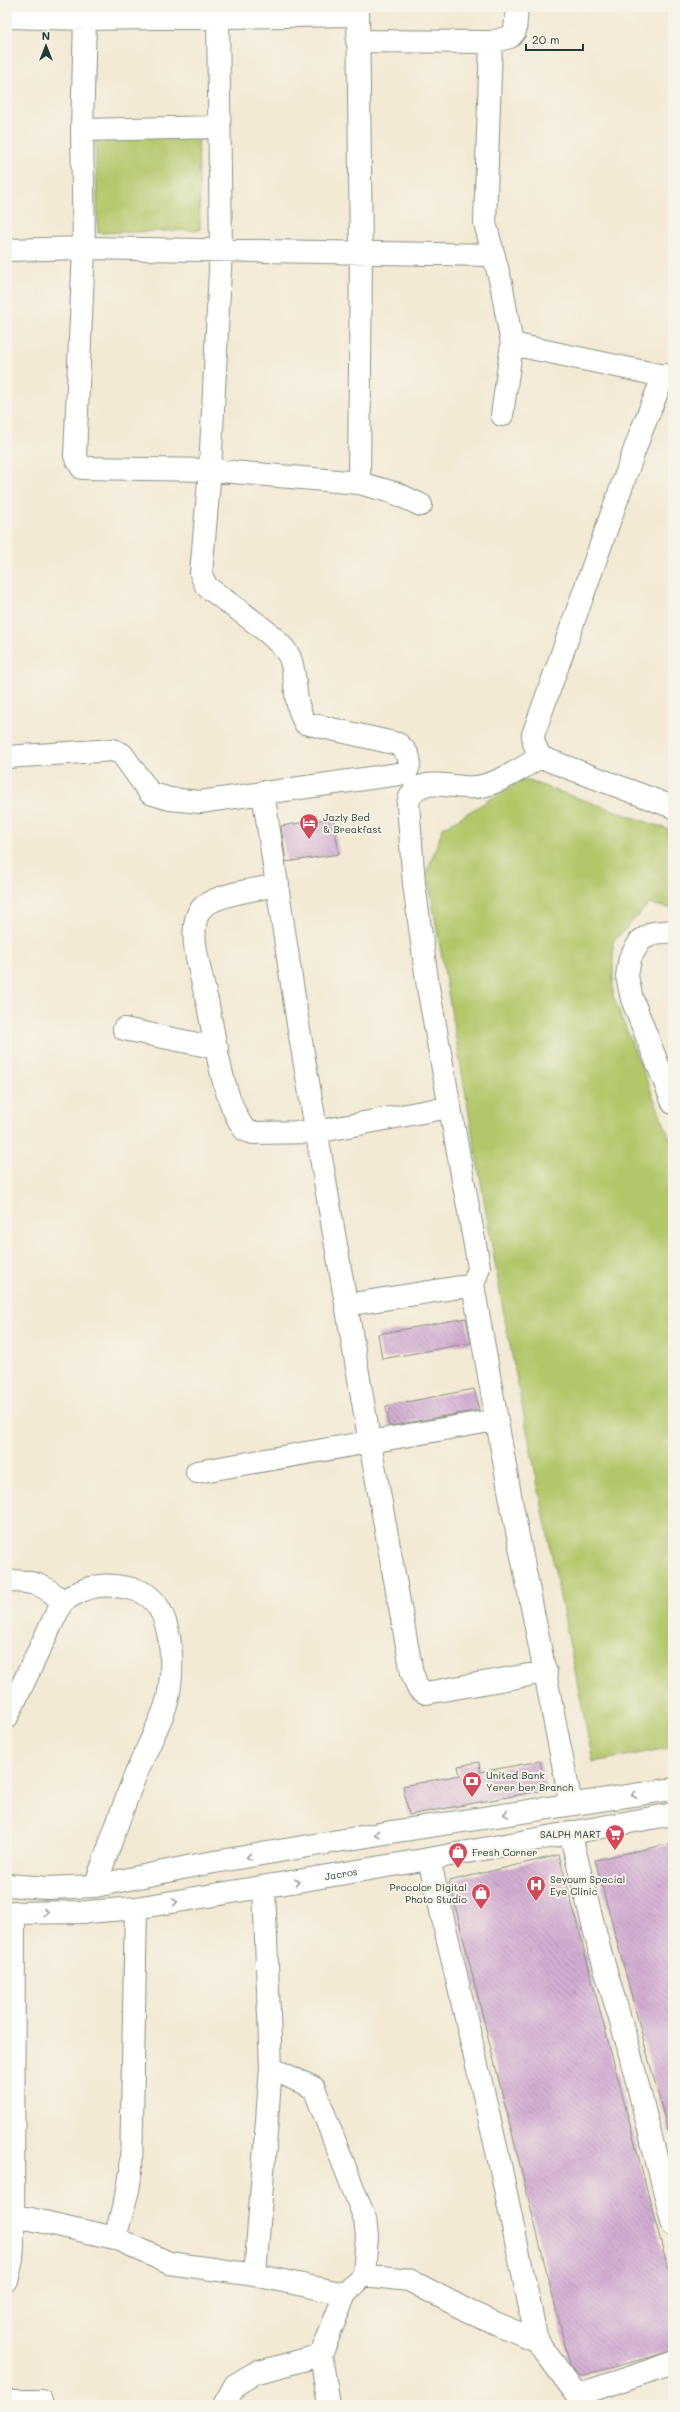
<svg xmlns="http://www.w3.org/2000/svg" width="680" height="2412" viewBox="0 0 680 2412" font-family="Mali,sans-serif">
<style>
.grass{fill:#b3c76b;stroke:#698250}
.building{fill:url(#building-back-hatch)}
.lines{fill:none;stroke-linecap:round;stroke-linejoin:round}
.street-casing{stroke:#899384;stroke-width:24}
.primary-casing{stroke:#899384;stroke-width:24}
.street{stroke:#fff;stroke-width:22}
.primary{stroke:#fff;stroke-width:22}
.oneway{stroke:#8f9e9a}
.labels{text-anchor:middle;dominant-baseline:central;stroke-width:4;stroke-linejoin:round;paint-order:stroke}
.poi-label{font-size:10px;fill:#1f3d34;stroke:#f7f3e8;text-anchor:start}
.street-label{font-size:10px;fill:#1f3d34;stroke:#f7f3e8}
</style>
<defs>
<pattern id="building-back-hatch" width="6" height="6" patternUnits="userSpaceOnUse"><rect width="6" height="6" fill="#d3add3"/><path d="M-1 5l2 2M0 0l6 6M5-1l2 2" fill="none" stroke="#ab8eac"/></pattern>
</defs>
<rect width="100%" height="100%" fill="#f7f3e8"/>
<filter id="ink" filterUnits="userSpaceOnUse"><feTurbulence type="fractalNoise" baseFrequency=".025" numOctaves="2"/><feDisplacementMap in="SourceGraphic" scale="8" xChannelSelector="R" yChannelSelector="G"/><feConvolveMatrix kernelMatrix="1 2 1 2 8 2 1 2 1" color-interpolation-filters="sRGB"/></filter>
<filter id="wash" filterUnits="userSpaceOnUse"><feTurbulence type="fractalNoise" baseFrequency=".012" numOctaves="4" result="noise"/><feDisplacementMap in="SourceGraphic" scale="16" xChannelSelector="R" yChannelSelector="G"/><feGaussianBlur stdDeviation="0.9" result="paint"/><feColorMatrix in="noise" values="0 0 0 0 0 0 0 0 0 0 0 0 0 0 0 0 0 1.4 0 .05"/><feComposite in="paint" operator="in"/></filter>
<g filter="url(#wash)">
<rect width="100%" height="100%" fill="#f3e9d4"/>
<path class="grass" d="M198,128L200,230L98,233L95,131Z
M523,779L673,831V909L649,904L613,942V996L673,1146V1744L668,1748L593,1762L504,1315L427,872L443,828Z"/>
<g id="blocks">
<path class="building" d="M333,818L339,854L286,862L281,826Z
M466,1318L471,1343L382,1359L378,1334Z
M474,1389L479,1410L389,1426L386,1406Z
M540,1761L546,1790L409,1815L403,1786L460,1775L458,1766L479,1762L480,1772Z
M673,1843V2130L668,2131L595,1860Z
M559,1855L673,2288V2351L579,2376L570,2365L449,1881Z"/>
</g>
</g>
<g filter="url(#ink)">
<use href="#blocks" fill-opacity="0" stroke="#899384" stroke-width="1"/>
<g class="lines">
<g class="street-casing">
<path id="street" d="M358,7L361,251L359,483
M7,17L85,19L358,15
M85,19L82,130L84,248L75,456L82,468L210,470L359,483L395,493L421,505
M357,41L491,42L510,37L515,31L517,7
M491,42L485,223L501,283L512,344L502,415
M82,130L219,127
M7,250L84,248L494,255
M512,344L673,378
M664,375L641,432L533,735L534,743L540,757L673,807
M7,757L113,750L122,754L150,793L170,799L200,802L406,773C413,759 409,754 398,744L305,723C292,699 298,680 290,658C281,637 226,602 206,586L201,574L210,470L221,250L218,18
M540,757C522,768 503,781 482,786C458,793 415,769 408,804L414,884L428,987L479,1267L473,1285L512,1506L571,1804
M263,792L298,1024L370,1443L412,1673L418,1688L426,1693L546,1672
M278,885C260,889 209,894 199,912C194,921 194,935 195,945C198,965 203,985 208,1005C215,1041 223,1101 245,1130L253,1133L316,1132L449,1107
M673,931L653,933L640,941L630,958L627,976L632,999L673,1103
M124,1029L217,1048
M346,1305L473,1285
M197,1472L496,1420
M7,1581C31,1581 46,1584 62,1602
M7,1717L62,1602C88,1584 105,1582 136,1590C176,1600 176,1677 165,1708C155,1735 140,1761 130,1789C118,1821 107,1853 95,1886
M570,1832L599,1948L628,2046L673,2225
M429,1859L499,2160L537,2341L577,2395L581,2405
M271,2068L314,2088L365,2219L367,2236L364,2275L345,2294L321,2355L329,2405
M13,2215L115,2238L169,2263L255,2275L345,2294
M115,2238L128,2190L131,2171L136,1908
M255,2275L271,2068L264,1887
M364,2275L409,2280L470,2312L537,2341
M7,2280L12,2260L13,2245L14,1912
M577,2395L673,2363
M7,2401H41
M224,2405L235,2385L255,2373L321,2355"/>
</g>
<g class="primary-casing">
<g id="primary">
<path d="M7,1885L48,1888L95,1886L197,1865L391,1832L673,1789"/>
<path id="s1" d="M7,1913L87,1912L136,1908L429,1859L673,1814"/>
</g>
</g>
<use href="#street" class="street"/>
<use href="#primary" class="primary"/>
</g>
<defs><path id="oneway-chevron" d="M-2-3.5L2.5 0L-2 3.5" fill="none" stroke-width="1.6" stroke-linecap="round" stroke-linejoin="round"/></defs>
<g class="oneway">
<use href="#oneway-chevron" transform="translate(634 1795) rotate(172)"/>
<use href="#oneway-chevron" transform="translate(506 1814) rotate(171)"/>
<use href="#oneway-chevron" transform="translate(377 1834) rotate(170)"/>
<use href="#oneway-chevron" transform="translate(249 1857) rotate(171)"/>
<use href="#oneway-chevron" transform="translate(297 1882) rotate(-10)"/>
<use href="#oneway-chevron" transform="translate(175 1902) rotate(-9)"/>
<use href="#oneway-chevron" transform="translate(46 1912)"/>
</g>
</g>
<defs>
<g id="hotel-pin" transform="scale(1)"><path d="M0 17L-7.5 6A9.5 9.5 0 1 1 7.5 6Z" fill="#d1495b" stroke="#f7f3e8"/><path d="M-6-4.5h1.5V1H6V5H4.5V3h-9V5H-6ZM-4 0a1.8 1.8 0 1 1 3.6 0ZM.5 0V-2.5h3Q6-2.5 6 0Z" fill="#fff"/></g>
<g id="bank-pin" transform="scale(1)"><path d="M0 17L-7.5 6A9.5 9.5 0 1 1 7.5 6Z" fill="#d1495b" stroke="#f7f3e8"/><path d="M-6-4H6V4H-6ZM0-2.3a2.3 2.3 0 1 0 0 4.6a2.3 2.3 0 1 0 0-4.6Z" fill="#fff"/></g>
<g id="supermarket-pin" transform="scale(1)"><path d="M0 17L-7.5 6A9.5 9.5 0 1 1 7.5 6Z" fill="#d1495b" stroke="#f7f3e8"/><path d="M-6-5.5h2.5l.6 2H6L4.5 2H-2.5L-4.4-4H-6ZM-1.5 3.2a1.3 1.3 0 1 0 .1 0ZM3 3.2a1.3 1.3 0 1 0 .1 0Z" fill="#fff"/></g>
<g id="shop-pin" transform="scale(1)"><path d="M0 17L-7.5 6A9.5 9.5 0 1 1 7.5 6Z" fill="#d1495b" stroke="#f7f3e8"/><path d="M-5-2.5h2.3a2.7 3.5 0 0 1 5.4 0H5L5.5 6h-11ZM-1.5-2.5h3a1.5 2.3 0 0 0-3 0Z" fill="#fff"/></g>
<g id="hospital-pin" transform="scale(1)"><path d="M0 17L-7.5 6A9.5 9.5 0 1 1 7.5 6Z" fill="#d1495b" stroke="#f7f3e8"/><path d="M-5-5h3v3.5h4V-5h3V5h-3V1.5h-4V5h-3Z" fill="#fff"/></g>
</defs>
<g fill-rule="evenodd">
<use href="#hotel-pin" x="309" y="823"/>
<use href="#bank-pin" x="472" y="1781"/>
<use href="#supermarket-pin" x="615" y="1834"/>
<use href="#shop-pin" x="458" y="1852"/>
<use href="#hospital-pin" x="536" y="1885"/>
<use href="#shop-pin" x="481" y="1893"/>
</g>
<g class="labels">
<g class="poi-label">
<text x="323" y="817">Jazly Bed<tspan x="323" dy="12">&amp; Breakfast</tspan></text>
<text x="486" y="1775">United Bank<tspan x="486" dy="12">Yerer ber Branch</tspan></text>
<text x="601" y="1834" text-anchor="end">SALPH MART</text>
<text x="472" y="1852">Fresh Corner</text>
<text x="550" y="1879">Seyoum Special<tspan x="550" dy="12">Eye Clinic</tspan></text>
<text x="467" y="1887" text-anchor="end">Procolor Digital<tspan x="467" dy="12">Photo Studio</tspan></text>
</g>
<g class="street-label">
<text stroke="none"><textPath href="#s1" startOffset="337">Jacros</textPath></text>
</g>
</g>
<rect width="680" height="2412" fill="none" stroke="#f7f3e8" stroke-width="24"/>
<g transform="translate(46 46)" stroke="#f7f3e8" stroke-width="3" paint-order="stroke">
<path d="M0-3L7 15L0 10L-7 15Z" fill="#1f3d34"/>
<text y="-6" font-size="11" font-weight="bold" text-anchor="middle" fill="#1f3d34">N</text>
</g>
<path d="M526 44v6h57v-6" fill="none" stroke="#1f3d34" stroke-width="2"/>
<text x="532" y="44" font-size="12" fill="#1f3d34" stroke="#f7f3e8" stroke-width="3" paint-order="stroke">20 m</text>
</svg>
